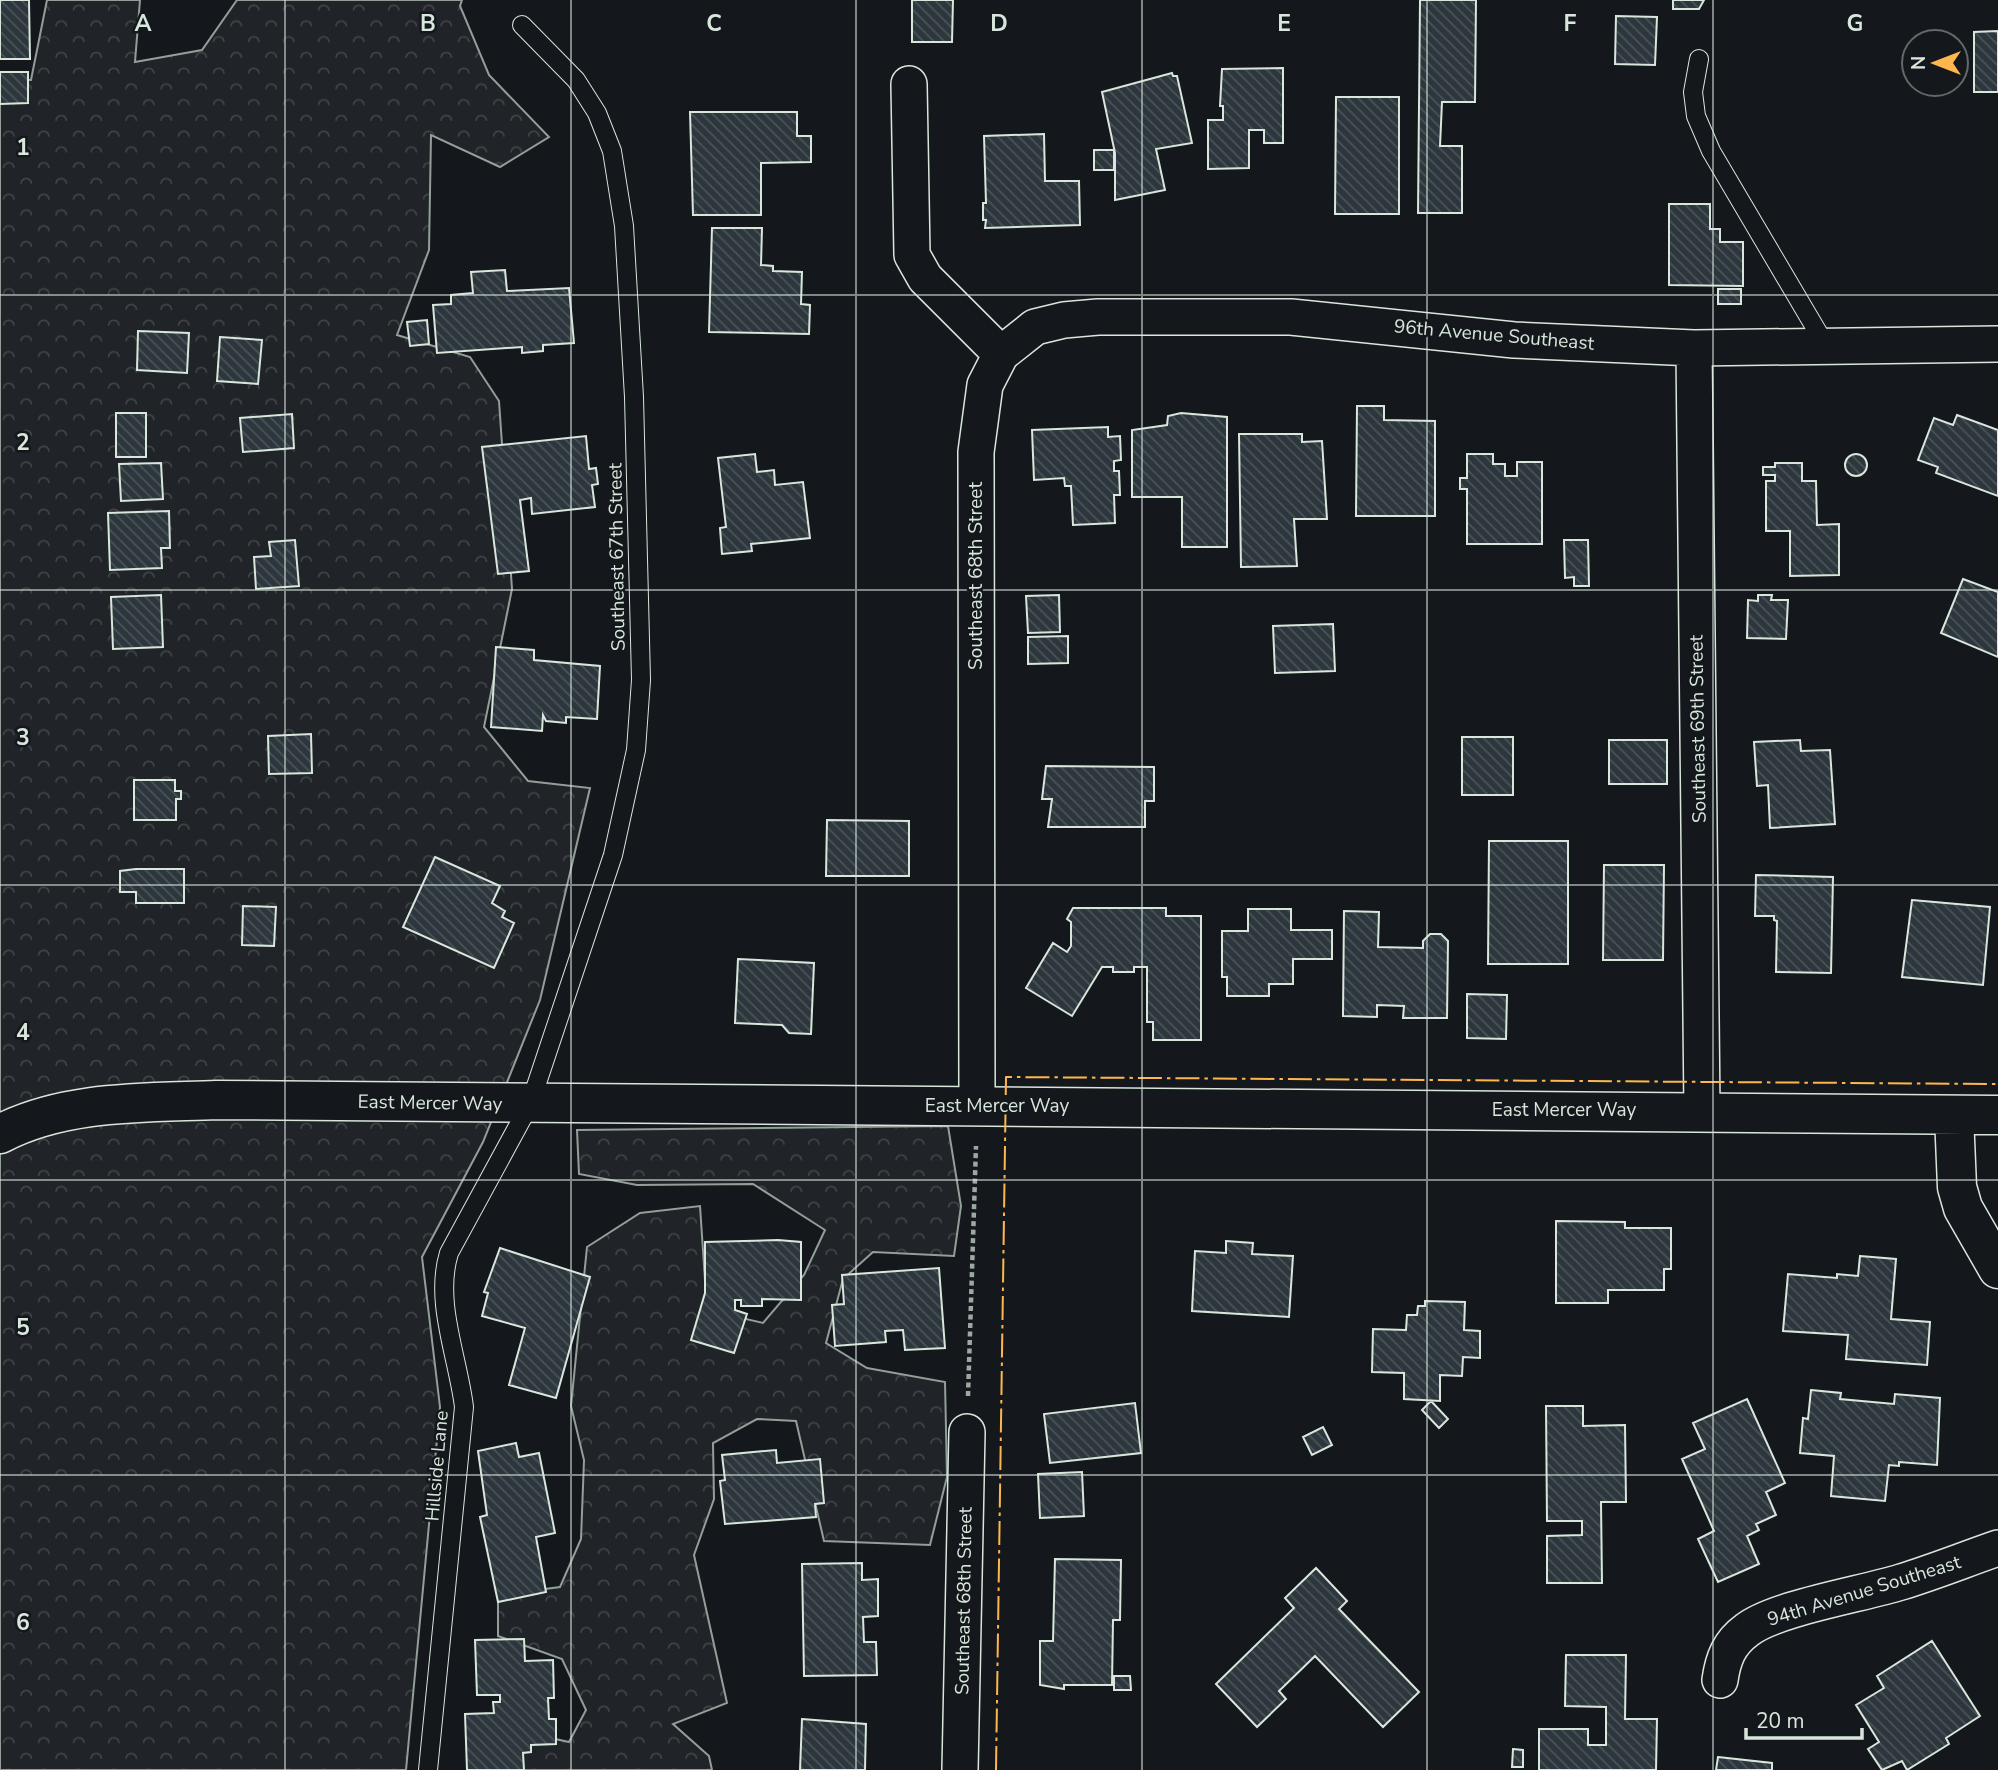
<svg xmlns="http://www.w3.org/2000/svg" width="1998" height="1770" viewBox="0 0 1998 1770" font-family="'Nunito Sans',sans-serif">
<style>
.forest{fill:url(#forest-crowns);stroke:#939e99;stroke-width:2}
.building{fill:url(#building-back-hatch);stroke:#d8e6dc;stroke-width:2}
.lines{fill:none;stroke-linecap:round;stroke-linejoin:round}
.service-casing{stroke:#d8e6dc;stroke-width:20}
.minor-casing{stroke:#d8e6dc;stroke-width:38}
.tertiary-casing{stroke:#d8e6dc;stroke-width:41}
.path{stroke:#9da8a2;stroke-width:4.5;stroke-dasharray:5 3.5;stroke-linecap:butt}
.service{stroke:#14181c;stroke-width:18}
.minor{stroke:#14181c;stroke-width:35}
.tertiary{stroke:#14181c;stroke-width:38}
.power{stroke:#ffb74d;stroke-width:2;stroke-dasharray:24 5 3.5 5;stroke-linecap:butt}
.grid{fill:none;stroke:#d8e6dc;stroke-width:2;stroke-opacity:0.55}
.labels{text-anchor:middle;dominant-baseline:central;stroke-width:5;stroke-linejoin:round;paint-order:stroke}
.street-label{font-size:19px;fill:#d8e6dc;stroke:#14181c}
.grid-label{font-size:23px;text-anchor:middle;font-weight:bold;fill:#d8e6dc;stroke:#14181c;stroke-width:5;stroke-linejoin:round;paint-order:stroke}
</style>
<defs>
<pattern id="forest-crowns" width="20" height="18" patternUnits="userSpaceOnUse" patternTransform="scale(1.75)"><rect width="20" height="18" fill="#202428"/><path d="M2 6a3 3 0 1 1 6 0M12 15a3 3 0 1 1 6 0" fill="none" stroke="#404447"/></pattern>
<pattern id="building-back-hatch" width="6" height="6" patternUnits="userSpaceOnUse" patternTransform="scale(1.75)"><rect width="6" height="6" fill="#2c363c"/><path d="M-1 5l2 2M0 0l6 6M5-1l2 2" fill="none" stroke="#4a5358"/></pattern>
</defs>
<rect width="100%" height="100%" fill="#14181c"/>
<path class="forest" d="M47,0H140L135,62L202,50L237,0H462L460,6L489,75L549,137L500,167L431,135L429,250L397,335L470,357L499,401L512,589L484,727L528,781L590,788L540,1000L483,1142L422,1257L440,1407L406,1770H0V79L31,80Z
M948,1126L961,1206L954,1256L873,1252L843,1279L826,1343L867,1368L945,1382L947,1477L930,1545L824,1541L796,1421L757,1419L713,1443L714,1499L694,1555L727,1703L673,1724L709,1756L712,1770H504L511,1729L569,1742L586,1710L562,1659L498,1636V1595L560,1587L581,1539L584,1460L571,1406L587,1247L640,1213L700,1206L707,1310L763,1323L804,1275L825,1230L753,1184L637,1185L579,1174L577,1130Z"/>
<path class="building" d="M0,0H29L30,59H0Z
M912,0H953L952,42H912Z
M1420,0H1476L1475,102H1442L1440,146H1462V213H1418Z
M1673,0H1704L1699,9H1673Z
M1616,16L1657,17L1655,65L1615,64Z
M1998,31V92H1974V32Z
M1283,68V143H1264V130H1249V168L1208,169V120H1223V106H1220L1222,69Z
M0,72H28V103L0,104Z
M1172,73L1173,76H1177L1192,143L1156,149L1165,190L1115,200V153L1102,92Z
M1336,97H1399V214H1335Z
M690,112H797V136H811V162L761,163V215H693Z
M1044,134L1045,181H1079L1080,225L985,228L986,220H983V203H986L984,136Z
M1094,150H1114V170H1094Z
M1669,204H1710V229H1720V242H1743V286L1669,285Z
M712,228H762L761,265L773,266V271L802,272L801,304L810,305L809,334L709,332Z
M505,270L507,291L569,288L574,343L543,345V351L522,353V347L437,353L433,305L451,304V295L473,293L471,272Z
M1718,289H1741V304H1718Z
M427,320L429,344L410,346L407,322Z
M138,331L189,333L187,373L137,370Z
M220,337L262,340L258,384L217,381Z
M1357,406H1384V420L1435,421V516H1356Z
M116,413H146V457H116Z
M1181,413L1227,417V547H1182V497H1132V430L1167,425L1168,416Z
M292,414L294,448L243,452L240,418Z
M1957,415L1998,430V496L1936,473L1938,467L1918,460L1934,418L1953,425Z
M1108,427V437L1120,436L1121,460L1114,461V471H1119L1120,495H1114L1115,523L1073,525L1071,486H1065L1064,478L1034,480L1032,430Z
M1239,434H1302V442L1322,441L1327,519H1294L1297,566L1241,567Z
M586,436L589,469L596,468L598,484L592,485L595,507L532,514L531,498L520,500L529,571L498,574L482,447Z
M755,454L757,472L774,470L775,485L803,482L810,538L751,544L752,551L722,554L720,528L726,527L718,458Z
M1467,454H1493V464H1505V476H1517V462H1542V544H1467V489H1460V478H1467Z
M1845 465a11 11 0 1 1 22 0a11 11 0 1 1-22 0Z
M161,463L163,499L121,501L119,464Z
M1775,463H1802V481H1816L1817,525L1839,524V575L1790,576V531H1766V481H1775V475H1763V467H1775Z
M169,511L170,548H161L162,568L110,570L108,513Z
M295,540L299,586L256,589L254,557L271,556L269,542Z
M1564,540H1588L1589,586H1574V577L1565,578Z
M1963,579L1998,592V657L1941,633Z
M161,595L163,647L113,649L111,597Z
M1059,595L1060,632L1028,633L1026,596Z
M1758,595H1772L1771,600H1788L1786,639L1747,638L1748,600L1758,601Z
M1333,624L1335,671L1275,673L1273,626Z
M1068,636V663L1028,664V637Z
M496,647L534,650V660L600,666L597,719L566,717V723L546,721L543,715L542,731L491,727Z
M311,734L312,773L269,774L268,736Z
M1462,737H1513V795H1462Z
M1609,740H1667V784H1609Z
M1800,740L1801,751L1830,750L1835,824L1770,828L1768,785L1757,786L1754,742Z
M1046,766L1154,767V801H1145V827H1048L1052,799H1042Z
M134,780H175V791H181V799H176V820H134Z
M827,820L909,821V876H826Z
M1489,841H1568V964H1488Z
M435,857L500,886L492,903L505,911L502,917L514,923L494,968L403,927Z
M1604,865H1664L1663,960H1603Z
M136,869H184V903H136V892H120V871Z
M1756,875L1833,877L1831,973L1776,972L1777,921L1774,920V916H1755Z
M1912,900L1990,907L1983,985L1902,977Z
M243,906L276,907L274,946L242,945Z
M1073,908H1166V916H1201V1040H1153V1022H1147V967H1134V972H1113V967H1102L1072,1016L1026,988L1053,943L1067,952L1071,946V922L1067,919Z
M1248,909H1291V930H1332V959H1293V984H1269V996H1227V977H1222V931H1248Z
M1344,911L1379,912L1378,947L1423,948V941L1430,934H1441L1448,941L1447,1018H1403L1404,1006L1377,1005V1017L1343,1016Z
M738,959L814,963L811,1034L789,1033L782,1025L735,1023Z
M1467,994L1507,995L1506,1039L1467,1038Z
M1556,1221L1625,1222V1228H1671V1269H1664V1290H1608V1303H1556Z
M778,1240L801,1242V1300L762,1299V1306H741V1300H735V1310L747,1314L734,1353L691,1340L705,1293V1242Z
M1226,1241L1253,1243L1252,1254L1293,1256L1289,1317L1192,1311L1195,1251L1226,1253Z
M500,1248L590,1277L556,1398L509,1385L525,1328L482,1316L488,1293L484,1292Z
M1860,1256L1896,1259L1891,1319L1930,1322L1927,1365L1846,1359L1848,1335L1783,1331L1788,1274L1837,1278V1274L1858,1276Z
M939,1268L945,1348L905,1350L903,1330L885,1331L886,1342L835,1346L832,1305L844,1304L842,1275Z
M1425,1301L1465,1302L1464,1330L1480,1331V1358L1463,1357L1462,1376L1440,1375V1401L1404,1399V1373L1372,1372L1373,1329L1406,1330L1407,1315H1417L1418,1306H1425Z
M1811,1390L1841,1393L1840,1399L1894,1404L1895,1394L1940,1398L1937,1465L1899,1462V1466L1889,1465L1885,1501L1831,1496L1834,1456L1800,1453L1803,1418L1808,1419Z
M1747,1399L1785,1483L1766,1492L1776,1515L1756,1524L1759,1530L1747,1536L1759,1564L1718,1582L1698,1539L1714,1531L1682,1459L1705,1449L1693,1423Z
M1431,1401L1448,1419L1439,1428L1422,1410Z
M1135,1403L1141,1453L1050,1463L1044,1414Z
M1546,1406H1583V1426L1625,1425L1626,1502H1601L1602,1583H1547V1536L1582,1535V1521H1547Z
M1323,1427L1332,1445L1312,1455L1303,1437Z
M516,1443L519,1457L539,1453L555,1533L536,1537L546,1592L498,1602L480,1517L487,1515L478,1451Z
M776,1450L777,1463L820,1459L824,1503L815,1504L816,1517L725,1524L720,1481L725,1480L722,1455Z
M1082,1472L1084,1516L1040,1518L1038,1474Z
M1055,1559L1121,1560L1120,1620H1113L1112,1685H1064V1689L1040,1685V1641H1053Z
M862,1563V1580L878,1579V1616L863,1617L864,1642H876L877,1675L804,1676L802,1564Z
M1316,1568L1347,1601L1339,1609L1419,1692L1383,1727L1315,1656L1279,1691L1286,1699L1257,1727L1216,1684L1294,1608L1285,1598Z
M524,1639L525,1661L553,1660L554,1698H548L549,1719H556V1744L531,1745V1752L523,1753L524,1770H467L465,1714L494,1713L493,1702H500V1695H477L475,1640Z
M1932,1641L1980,1716L1946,1738L1949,1744L1907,1770L1902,1761L1882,1770L1868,1749L1879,1742L1856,1705L1884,1688L1877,1676Z
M1566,1655H1626L1625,1719H1657L1656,1770H1539V1729H1588V1745H1606V1707L1565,1706Z
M1114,1676H1130L1131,1690H1114Z
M802,1719L866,1724L865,1770H800Z
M1513,1749L1523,1750V1767H1512Z
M1718,1757L1772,1763V1770H1716Z"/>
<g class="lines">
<g class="service-casing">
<path id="service" d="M1699,59L1693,92L1696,116L1711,151L1826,346
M428,1770L464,1407C458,1357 434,1302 449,1253L530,1104L613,855L636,750L641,680L634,397L624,226L612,151L597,113L576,80L522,25"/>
</g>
<g class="minor-casing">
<path id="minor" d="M909,84L912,255L925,278L1001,354L985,385L976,452L977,1106
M1694,348L1702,1111
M1001,354L1035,327L1064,320L1098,317H1291L1514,340L1694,348L1998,344
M1720,1680C1723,1659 1729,1643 1747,1630C1775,1608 1863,1594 1901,1582C1934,1572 1966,1559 1998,1548
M960,1770L967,1432"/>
</g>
<g class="tertiary-casing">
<path id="tertiary" d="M1954,1115L1957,1187L1963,1208L1998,1269
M0,1134C65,1100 144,1103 217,1100L1998,1115"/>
</g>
<path class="path" d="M968,1396L976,1146"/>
<use href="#service" class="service"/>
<use href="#minor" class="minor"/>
<use href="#tertiary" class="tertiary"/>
<path class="power" d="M996,1770L1006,1077L1998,1084"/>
</g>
<path class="grid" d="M285,0V1770M571,0V1770M856,0V1770M1142,0V1770M1427,0V1770M1713,0V1770M0,295H1998M0,590H1998M0,885H1998M0,1180H1998M0,1475H1998"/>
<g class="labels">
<g class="street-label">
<text transform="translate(1494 335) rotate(5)">96th Avenue Southeast</text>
<text transform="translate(617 557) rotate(-91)">Southeast 67th Street</text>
<text transform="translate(976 576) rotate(-90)">Southeast 68th Street</text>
<text transform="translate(1698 729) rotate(-91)">Southeast 69th Street</text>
<text transform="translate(430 1103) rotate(1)">East Mercer Way</text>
<text x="997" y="1106">East Mercer Way</text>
<text x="1564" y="1110">East Mercer Way</text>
<text transform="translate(437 1466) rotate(-85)">Hillside Lane</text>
<text transform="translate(1864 1591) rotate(-17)">94th Avenue Southeast</text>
<text transform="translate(964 1601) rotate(-89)">Southeast 68th Street</text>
</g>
</g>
<g class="grid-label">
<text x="143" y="31">A</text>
<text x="428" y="31">B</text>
<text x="714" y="31">C</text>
<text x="999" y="31">D</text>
<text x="1284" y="31">E</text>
<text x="1570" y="31">F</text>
<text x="1855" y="31">G</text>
<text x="23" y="155">1</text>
<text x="23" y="450">2</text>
<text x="23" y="745">3</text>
<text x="23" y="1040">4</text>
<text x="23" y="1335">5</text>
<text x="23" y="1630">6</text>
</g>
<g transform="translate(1935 63) rotate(270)"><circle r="33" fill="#14181c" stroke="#626a69" stroke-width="2"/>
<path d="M0-5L12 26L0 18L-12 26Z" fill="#ffb74d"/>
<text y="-10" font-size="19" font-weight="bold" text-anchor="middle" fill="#d8e6dc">N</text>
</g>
<path d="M1746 1728v10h116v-10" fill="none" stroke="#d8e6dc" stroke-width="3.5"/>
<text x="1756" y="1728" font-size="21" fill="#d8e6dc" stroke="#14181c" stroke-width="5" paint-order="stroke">20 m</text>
</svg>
